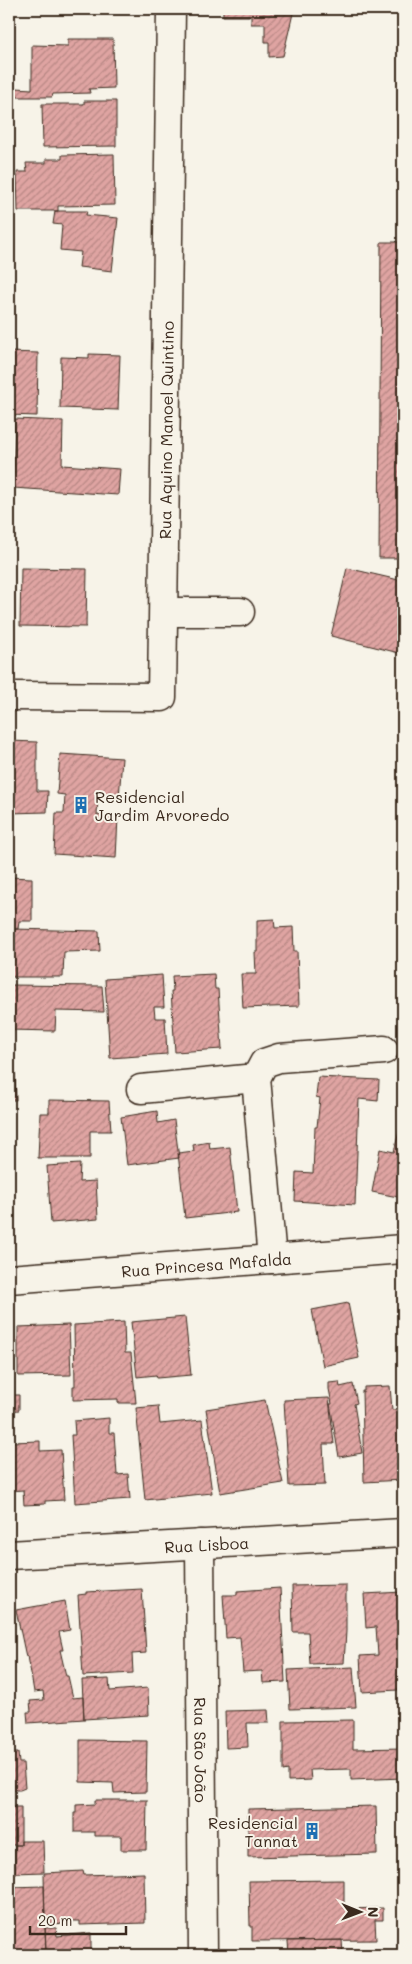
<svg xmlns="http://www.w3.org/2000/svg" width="412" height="1964" viewBox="0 0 412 1964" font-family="Mali,sans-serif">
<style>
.building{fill:url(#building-hatch);stroke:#3b2a1e}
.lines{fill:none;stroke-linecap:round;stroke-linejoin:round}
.minor-casing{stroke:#3b2a1e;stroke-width:31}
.minor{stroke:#f7f3e8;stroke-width:28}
.labels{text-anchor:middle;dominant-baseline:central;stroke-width:4;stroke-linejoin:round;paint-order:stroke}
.street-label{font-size:16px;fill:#3b2a1e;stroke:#f7f3e8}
.poi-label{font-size:16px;fill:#3b2a1e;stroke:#f7f3e8;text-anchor:start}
</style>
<defs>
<pattern id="building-hatch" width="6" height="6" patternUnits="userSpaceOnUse" patternTransform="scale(1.25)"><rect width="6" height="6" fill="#dfa4a2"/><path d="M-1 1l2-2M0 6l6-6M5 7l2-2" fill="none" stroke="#b68683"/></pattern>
</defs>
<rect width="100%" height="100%" fill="#f7f3e8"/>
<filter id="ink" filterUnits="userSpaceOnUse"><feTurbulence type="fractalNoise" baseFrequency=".02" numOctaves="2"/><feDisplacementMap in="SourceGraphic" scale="10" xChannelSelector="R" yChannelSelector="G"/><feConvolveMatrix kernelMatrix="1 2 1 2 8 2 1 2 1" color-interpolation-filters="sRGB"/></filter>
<g filter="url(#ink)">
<path class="building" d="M223,9H294L283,56L269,57V42H265V24H251V16H223Z
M68,39H113L114,88L89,89L90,93L53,94L52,97H16V88L32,89V45L68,46Z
M84,101H116V146L43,147L42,104H84Z
M114,154L115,205L58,206V211H18L17,172H27L26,163H46V159H62V155Z
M55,211H87L86,215L118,218L112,271L79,267L81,252L60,250L62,225L53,224Z
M381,242H403V558H379Z
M9,352L38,353L37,416L9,415Z
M89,354L120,355L118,410L60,408L61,357L89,358Z
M15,419L63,421L62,465L120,469L118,495L13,488Z
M21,568L87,569L86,627L20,626Z
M347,568L403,581V654L331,636Z
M9,741L37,742V791H48L47,812L9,813Z
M60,754L122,758L119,798L98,797L97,815L118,817L116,858L54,854L56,813H64L65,795L57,794Z
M9,877L32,878V921H19L18,929H9Z
M274,919L275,928L293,927L294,951H297L299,1006L243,1008L241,974H256L255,952H257V920Z
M12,929L99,931L100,951L64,952L63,977H9V939H11Z
M214,974L215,989H218L222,1049L175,1052L171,991H173L172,976Z
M162,975L164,1007H154L155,1018H165L167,1054L110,1058L105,979Z
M9,985L102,986L104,1012L56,1011L55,1031L9,1030Z
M9,1048H14L16,1100H9Z
M318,1077L379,1080L378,1101L359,1099L355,1205L295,1201L296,1172L313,1173L315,1127H317L320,1098L316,1097Z
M49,1100L109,1101L111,1131H90V1158H38L40,1113H49Z
M157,1111L158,1123L174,1120L179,1158L127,1165L121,1117Z
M401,1123L403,1124V1198L372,1192L380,1149L394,1152Z
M209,1142L210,1149L230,1147L237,1212L185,1218L178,1153L194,1151L193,1145Z
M80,1164L79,1182L96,1181L98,1219L51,1223L47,1166Z
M348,1303L359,1358L323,1366L312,1310Z
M185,1317L191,1375L157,1378L156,1375L137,1377L131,1322Z
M124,1322L125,1353H131L136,1403H118V1399L73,1400V1386H75L74,1325Z
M69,1325L71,1375L18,1376V1327Z
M9,1337H13L14,1395H19V1410L9,1411Z
M339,1382L340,1387L353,1384L357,1403L354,1404L362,1453L339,1457L330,1404H332L329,1389V1383Z
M390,1386L392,1410L403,1409V1480L364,1482L362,1391H364V1387Z
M329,1398L334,1444H323L325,1485L289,1486L284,1400Z
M265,1400L283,1483L220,1493L206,1409Z
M158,1406L160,1424L202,1420L212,1493L145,1500L136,1408Z
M109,1418V1433H114L117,1475L128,1474L130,1499L75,1503L71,1435H75L74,1421Z
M9,1426L11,1442L40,1441V1451L61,1450L64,1500L45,1501V1504L24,1505L23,1490L9,1491Z
M346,1585V1631L344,1663L310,1664L308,1632H293L292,1586Z
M280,1588L285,1682L263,1683L262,1671L243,1672L240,1637L226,1638L223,1595H237V1591Z
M142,1589L146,1653L132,1654L133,1673L83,1676L78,1595L86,1594V1592Z
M403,1592V1688H398V1690L362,1692L360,1656L378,1655L376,1627L366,1628L364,1594Z
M65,1601L70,1630L59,1632L63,1650H60L66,1676H68L73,1698L83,1697L84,1719L28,1723L27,1712H31L30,1701L44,1700L43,1691L34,1692L28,1656L26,1657L16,1610Z
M353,1667L356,1707L290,1709L288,1670Z
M109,1679L110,1691L148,1688L149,1715L84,1719L82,1680Z
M400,1693H403V1705H400Z
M268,1710L269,1723H247L248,1747L226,1748L225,1711Z
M353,1720V1749L403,1748V1778L351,1780V1769L310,1770L311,1780L288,1781V1770L283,1771V1721Z
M80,1740L147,1741L146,1792L114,1793L113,1783L80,1782Z
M9,1753H18L19,1763H23L25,1788L20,1790H9Z
M95,1800H147L146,1850H121V1836H95V1832H74V1813H76V1805L95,1804Z
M376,1806L377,1854L248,1857V1809Z
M9,1807H21V1845H9Z
M21,1841H43L44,1872L15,1873V1845H21Z
M83,1871L84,1875L144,1873L145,1923L80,1925V1921H73V1923L45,1924L44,1873Z
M344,1880V1909L383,1908V1920H375L376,1940L252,1941V1926H250L249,1881Z
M44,1886L46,1955H9V1887Z
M45,1928H56L57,1936L91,1933V1954L46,1955Z
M342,1940L343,1955H289L288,1941Z
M148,1951V1955H79L118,1952Z"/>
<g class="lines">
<g class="minor-casing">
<g id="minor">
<path d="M164,612H240"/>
<path id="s1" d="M9,696L162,697L171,9"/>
<path d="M256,1078L272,1259"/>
<path d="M141,1089L256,1078L264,1063L279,1058L384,1050"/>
<path id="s2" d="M9,1279L403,1249"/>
<path id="s3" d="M200,1544L203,1955"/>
<path id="s4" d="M9,1555L403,1533"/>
</g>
</g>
<use href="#minor" class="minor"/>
</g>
</g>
<defs>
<g id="building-bare" transform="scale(1.35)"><path d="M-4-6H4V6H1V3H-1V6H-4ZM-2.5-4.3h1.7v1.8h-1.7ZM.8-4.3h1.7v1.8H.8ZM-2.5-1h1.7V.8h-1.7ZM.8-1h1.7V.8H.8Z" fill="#1f6fb2" stroke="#f7f3e8" stroke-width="2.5" paint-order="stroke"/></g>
</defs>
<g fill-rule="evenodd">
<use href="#building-bare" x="81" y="805"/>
<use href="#building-bare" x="312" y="1831"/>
</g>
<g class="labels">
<g class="street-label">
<text stroke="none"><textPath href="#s1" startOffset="420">Rua Aquino Manoel Quintino</textPath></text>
<text stroke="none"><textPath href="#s2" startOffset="198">Rua Princesa Mafalda</textPath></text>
<text stroke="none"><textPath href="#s4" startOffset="198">Rua Lisboa</textPath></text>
<text stroke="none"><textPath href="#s3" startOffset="206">Rua São João</textPath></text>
</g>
<g class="poi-label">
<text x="95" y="796">Residencial<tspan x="95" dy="18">Jardim Arvoredo</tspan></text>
<text x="298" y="1822" text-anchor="end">Residencial<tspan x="298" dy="18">Tannat</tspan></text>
</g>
</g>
<rect width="412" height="1964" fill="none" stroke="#f7f3e8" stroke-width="30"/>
<rect x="15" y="15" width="382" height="1934" fill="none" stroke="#3b2a1e" stroke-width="2" filter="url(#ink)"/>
<g transform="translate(360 1912) rotate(91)" stroke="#f7f3e8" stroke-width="4" paint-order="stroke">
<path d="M0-4L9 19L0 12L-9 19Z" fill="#3b2a1e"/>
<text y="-8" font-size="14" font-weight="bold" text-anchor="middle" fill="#3b2a1e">N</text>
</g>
<path d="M30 1926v8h96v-8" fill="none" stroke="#3b2a1e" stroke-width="2.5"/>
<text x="38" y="1926" font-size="15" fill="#3b2a1e" stroke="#f7f3e8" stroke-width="4" paint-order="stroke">20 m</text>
</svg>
